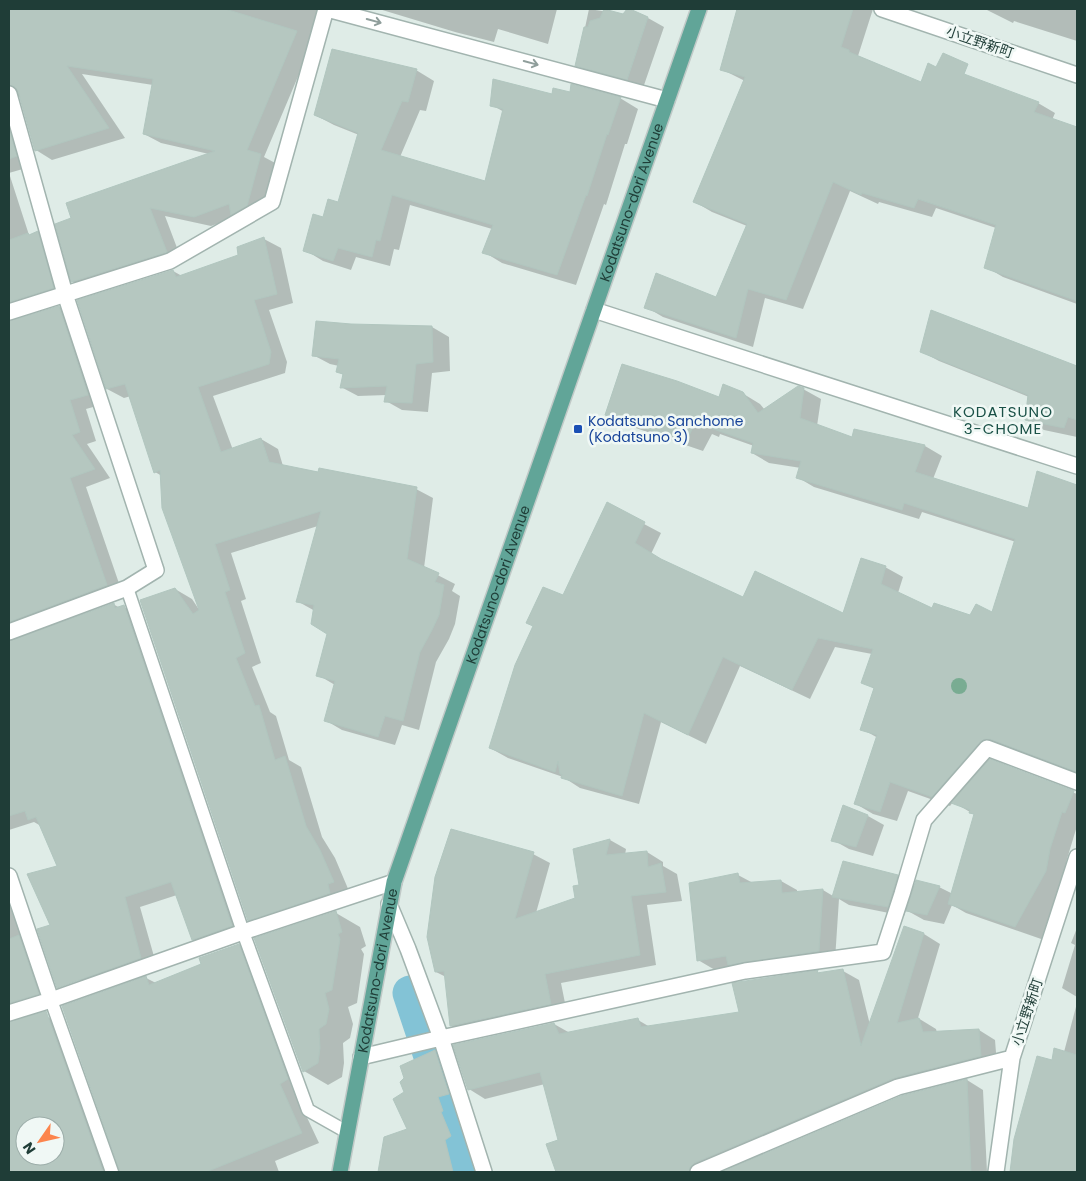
<svg xmlns="http://www.w3.org/2000/svg" width="1086" height="1181" viewBox="0 0 1086 1181" font-family="Poppins,'Noto Sans JP',sans-serif">
<style>
.shadow{fill:#0003;fill-rule:evenodd}
.lines{fill:none;stroke-linecap:round;stroke-linejoin:round}
.canal{stroke:#83c3d6;stroke-width:35}
.building{fill:#b5c7c0;stroke:#b1c6bf;fill-rule:evenodd}
.lane-casing{stroke:#a2b4af;stroke-width:15}
.street-casing{stroke:#a2b4af;stroke-width:18}
.primary-casing{stroke:#c0c9c7;stroke-width:18}
.lane{stroke:#fff;stroke-width:12}
.street{stroke:#fff;stroke-width:15}
.primary{stroke:#61a598;stroke-width:15}
.tree{fill:#79ac92}
.oneway{stroke:#8f9e9b}
.transit-dot{fill:#1a4fb4;stroke:#f0f8f5;stroke-width:2}
.labels{text-anchor:middle;dominant-baseline:central;stroke-width:5;stroke-linejoin:round;paint-order:stroke}
.street-label{font-size:14px;fill:#1f3d37;stroke:#f0f8f5}
.transit-label{font-size:14px;fill:#164399;stroke:#f0f8f5;text-anchor:start}
.neighbourhood-label{font-size:15px;letter-spacing:1px;fill:#1a5147;stroke:#f0f8f5}
</style>
<rect width="100%" height="100%" fill="#dfece7"/>
<path class="shadow" d="M9,9H322L316,34L264,157L277,164L263,215L236,217L211,226L165,216L182,261L89,291L73,282L57,225L209,154L161,143L144,134L153,85L82,74L125,138L52,160L36,150L20,96L18,97L16,106L33,166L9,173Z
M379,9H557L548,44L498,29L494,42L455,32Z
M589,9L648,18L664,27L643,88L593,75L577,65Z
M738,9H873L858,56L921,83L1038,103L1055,113L1052,120L1077,128V304L1003,277L986,267L996,228L936,208L932,217L879,202L878,204L850,191L803,309L765,298L753,347L663,317L646,307L717,298L747,226L712,212L695,202L745,81L721,69Z
M985,9H1077V41L1014,21L1013,23Z
M416,70L434,81L426,111L420,110L400,157L486,183L504,112L492,105L570,94L620,98L638,109L627,144H625L606,205L604,204L576,285L502,263L484,252L492,229L410,205L399,250L394,249L390,266L356,257L351,270L323,261L305,250L324,218L339,204L359,135L334,125L315,115Z
M9,173L29,235L38,232L54,242L70,297L18,315L17,321L59,307L76,317L104,404L86,409L96,441L87,444L110,478L86,487L123,595L18,636L17,640L113,604L120,608L124,607L141,616L248,935L210,949L193,939L177,895L140,907L157,967L96,989L79,980L58,867L41,826L34,822L9,830Z
M264,239L281,248L293,303L269,310L287,362L285,373L213,396L233,450L261,439L278,449L283,466L416,489L433,498L424,568L455,584L452,591L460,596L455,624L449,639L436,662L419,730L402,725L395,745L342,730L325,720L335,685L318,675L328,633L315,611L297,601L318,526L231,553L246,599L241,601L261,663L252,667L270,712L276,716L289,760L301,767L322,837L335,858L349,891L265,929L249,920L175,589L192,599L200,611L162,476L155,472L131,396L124,398L107,389L173,271L182,276L240,256Z
M932,312L1077,367V437L1044,430L1026,420L1029,397L939,361L922,352Z
M351,326L432,327L449,337L450,371L432,373L428,412L402,410L386,401L387,395L358,396L341,387L344,375L338,372L339,366L330,364L313,355Z
M803,389L821,399L817,426L853,438L925,446L942,456L933,479L1029,509L1038,473L1077,487V774L997,751L989,760L1077,794V826L1067,859L1051,940H1044L966,913L952,905L944,924L924,920L906,910L904,916L849,905L839,899L835,960L733,967L715,970L698,960L738,875L753,883L781,881L797,890V893L823,890L833,896L897,876L915,886L939,887L953,894L975,815L953,802L950,806L908,791L897,821L873,814L856,804L878,738L862,729L875,689L863,682L872,654L835,647L810,699L740,666L706,744L661,722L639,804L580,788L563,777L508,758L490,748L564,597L644,524L661,533L651,554L664,562L743,599L844,615L885,567L903,577L898,593L932,609L971,616L993,614L1016,542L922,512L919,519L814,487L797,477L801,468L769,463L752,453L754,446L720,434L719,437L712,434L703,451L624,424L606,414L720,399L742,393L760,404L765,410Z
M844,807L868,816L884,825L873,856L849,849L833,840Z
M610,840L626,849L625,855L647,852L663,862V866L677,874L682,901L647,905L656,965L561,983L567,1013L468,1035L451,1026L446,977L436,972L533,854L550,863L536,913L576,899L580,886L574,850Z
M9,894L53,1005L23,1014L16,1022L42,1014L60,1024L117,1172H9ZM25,1126H55V1156H25Z
M336,913L360,927L366,946L361,949L364,954L357,1003L348,1007L353,1024L350,1038L343,1043L344,1063L342,1077L328,1085L304,1071Z
M904,928L924,934L940,944L918,1018L936,1029L937,1033L979,1030L995,1040L997,1065L912,1087L711,1172H557L547,1145L560,1141L545,1084L485,1099L469,1089L554,1024L570,1033L638,1020L650,1027L741,1013L817,972L821,974L843,971L859,980L870,1025Z
M1077,928V997L1062,988L1075,945L1071,943Z
M238,945L256,955L296,1094L319,1143L275,1161L279,1172H120L146,978L156,983L202,964Z
M1077,1003V1172H1011L1016,1139L1053,1062L1064,1052Z
M435,1052L452,1061L465,1104L453,1106L459,1121H457L467,1146L461,1150L466,1172H380L386,1138L408,1130L406,1092Z
M967,1080L983,1090L987,1172H725L901,1097Z"/>
<g class="lines">
<path class="canal" d="M410,993L423,1032
M429,1050L469,1172"/>
</g>
<path class="building" d="M9,9H225L297,31L247,150L261,154L247,206L231,215L229,204L194,217L150,208L167,252L71,282L55,224L71,218L66,203L215,151L143,134L153,79L67,66L109,128L35,151L18,91L15,87L9,85Z
M604,9L623,14L627,9H630L648,17L627,80L575,66L584,27H588L590,21L600,18Z
M737,9H853L841,47L849,50V52L921,82L928,63L936,67L943,53L968,64L964,74L1039,102L1034,112L1077,127V301L984,268L996,225L918,199L914,208L862,193L861,195L833,182L786,300L748,289L736,338L644,308L656,273L716,297L747,224L693,202L745,77L720,70Z
M332,49L417,69L408,102L402,101L381,150L485,181L503,109L490,106L493,79L552,94L553,88L570,92L571,84L621,97L608,135L607,134L587,196L586,195L557,275L482,253L493,225L392,195L380,241L376,240L372,257L338,248L333,261L303,251L313,214L323,217L328,199L338,202L358,133L314,115Z
M9,128L17,156L9,159Z
M38,231L54,288L9,302V240L28,233L29,235Z
M264,237L277,294L254,300L271,352L269,364L198,387L221,452L261,438L269,462L318,472L319,468L417,487L407,559L439,573L435,582L444,585L439,615L432,630L420,652L403,721L385,716L378,737L324,721L335,681L316,676L327,634L311,624L314,605L296,602L321,511L215,544L230,590L225,592L245,653L236,658L255,706L259,705L275,760L285,756L306,826L320,850L334,882L328,884L330,893L248,921L140,600L175,588L193,614L199,610L162,508L160,470L154,473L125,384L106,389L77,300L173,270L176,277L238,255L237,247Z
M59,306L88,395L70,400L80,432L72,435L95,469L70,478L107,585L9,622V321Z
M931,310L1077,366V420L1068,417L1064,428L1025,420L1028,395L920,352Z
M316,321L351,324L432,326L433,362L416,364L412,403L384,402L387,386L340,388L343,374L336,372L339,359L312,356Z
M622,364L677,381L719,397L723,384L743,392L758,413L798,386L804,388L800,418L852,437L854,429L925,445L915,472L1028,508L1037,471L1077,485V772L990,739H985L980,742L932,797L890,782L880,812L854,804L877,735L860,730L874,688L861,683L873,649L818,638L792,690L723,657L688,735L644,713L622,796L561,778L562,774H560L558,761L555,772L489,748L515,665L533,626L526,623L543,587L563,595L607,502L645,522L635,543L661,559L743,597L755,571L843,613L861,558L886,566L881,584L932,608L934,603L970,615L976,604L992,612L1015,539L904,503L902,510L796,478L801,461L751,453L753,443L702,425L701,429L694,425L686,442L605,415Z
M114,603L115,608L124,605L232,926L192,940L171,882L125,897L141,958L57,988L37,929L50,925L27,874L57,866L36,817L28,820L25,811L9,816V641Z
M990,759L1074,791L1065,813L1062,812L1050,849L1046,871L1015,927L948,904L974,814L969,813L970,810L951,803Z
M843,805L868,815L856,847L831,841Z
M451,829L534,852L515,919L575,898L573,886L579,885L573,849L610,839L606,855L647,851L648,867L661,863L666,892L631,896L640,955L545,974L551,1004L450,1026L444,971L435,972L427,937L435,877Z
M843,861L898,875L888,907L832,897Z
M738,873L740,883L781,880L782,893L823,889L819,951L728,965L726,956L697,961L689,883Z
M916,880L940,886L927,915L906,911Z
M336,911L342,932L338,934L340,939L332,990L325,993L329,1009L326,1024L319,1029L320,1048L318,1063L303,1072L254,938Z
M904,926L924,933L897,1023L919,1018L923,1032L979,1029L981,1056L894,1078L694,1163L690,1167L689,1172H556L546,1144L558,1140L540,1072L468,1090L453,1045L554,1023L559,1034L638,1018L641,1027L739,1012L732,983L818,970L817,973L843,969L861,1046Z
M19,935L39,994L9,1003V939Z
M239,944L288,1079L280,1084L302,1133L206,1172H120L62,1006L146,976L149,985L201,964L199,958Z
M46,1011L103,1172H9V1022ZM25,1126H55V1156H25Z
M1054,1048L1077,1055V1172H1010L1014,1139L1037,1056L1052,1060Z
M435,1050L449,1094L438,1097L443,1111L441,1112L451,1136L445,1140L453,1172H378L384,1137L407,1129L393,1099L404,1092L400,1082L404,1078L400,1066Z
M967,1079L971,1172H721L901,1096Z"/>
<g class="lines">
<g class="lane-casing">
<path id="lane" d="M127,588L243,932L308,1110L347,1132
M51,1000L112,1172"/>
</g>
<g class="street-casing">
<path id="street" d="M327,9L667,100
M882,9L1077,75
M9,94L65,294L156,570L127,588L9,632
M594,310L1077,466
M9,312L170,261L272,202L326,9
M9,876L51,1000
M389,904L408,949L441,1038L745,971L883,952L902,894L924,820L987,748L1077,782
M9,1013L51,1000L243,932L394,882
M361,1057L441,1038L484,1172
M698,1172L898,1087L1012,1058
M996,1172L1012,1058L1077,857"/>
</g>
<g class="primary-casing">
<g id="primary">
<path id="s1" d="M340,1172L394,882L699,9"/>
</g>
</g>
<use href="#lane" class="lane"/>
<use href="#street" class="street"/>
<use href="#primary" class="primary"/>
</g>
<circle class="tree" cx="959" cy="686" r="8"/>
<defs><path id="oneway-shaft" d="M-6 0H5M1.5-3L5.5 0L1.5 3" fill="none" stroke-width="1.6" stroke-linecap="round" stroke-linejoin="round" transform="scale(1.25)"/></defs>
<g class="oneway">
<use href="#oneway-shaft" transform="translate(374 21) rotate(15)"/>
<use href="#oneway-shaft" transform="translate(531 63) rotate(15)"/>
</g>
<rect class="transit-dot" x="573" y="424" width="10" height="10" rx="2.5"/>
<g class="labels">
<g class="street-label">
<text transform="translate(980 42) rotate(19)">小立野新町</text>
<text stroke="none"><textPath href="#s1" startOffset="1015">Kodatsuno-dori Avenue</textPath></text>
<text stroke="none"><textPath href="#s1" startOffset="610">Kodatsuno-dori Avenue</textPath></text>
<text stroke="none"><textPath href="#s1" startOffset="205">Kodatsuno-dori Avenue</textPath></text>
<text transform="translate(1027 1012) rotate(-72)">小立野新町</text>
</g>
<g class="transit-label">
<text x="588" y="421">Kodatsuno Sanchome<tspan x="588" dy="16">(Kodatsuno 3)</tspan></text>
</g>
<g class="neighbourhood-label">
<text x="1003" y="411">KODATSUNO<tspan x="1003" dy="17">3-CHOME</tspan></text>
</g>
</g>
<rect width="1086" height="1181" fill="none" stroke="#1f3d37" stroke-width="20"/>
<g transform="translate(40 1141) rotate(236)"><circle r="24" fill="#f0f8f5" stroke="#9cada9"/>
<path d="M0-4L9 19L0 12L-9 19Z" fill="#fc854d"/>
<text y="-8" font-size="14" font-weight="bold" text-anchor="middle" fill="#1f3d37">N</text>
</g>
</svg>
